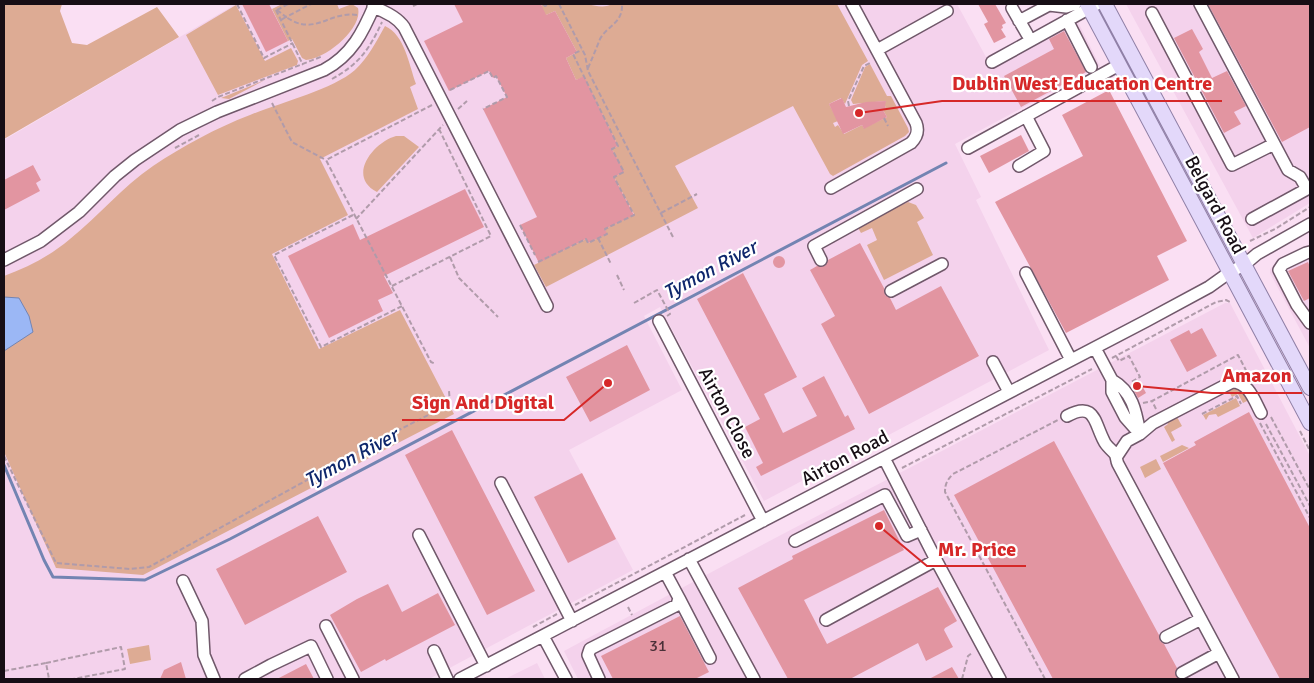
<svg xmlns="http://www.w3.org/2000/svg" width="1314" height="683" viewBox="0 0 1314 683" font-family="Signika,sans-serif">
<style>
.built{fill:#f4d2ec}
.green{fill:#ddab94}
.water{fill:#9bb7f5;stroke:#7384b2}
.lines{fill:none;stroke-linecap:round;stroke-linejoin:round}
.stream{stroke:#7384b2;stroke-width:3}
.building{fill:#e295a1}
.minor-casing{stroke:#70586a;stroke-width:14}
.major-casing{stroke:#9080a7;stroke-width:16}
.path{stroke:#b09baa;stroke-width:2;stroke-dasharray:5 2.5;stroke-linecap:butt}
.minor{stroke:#fff;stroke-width:11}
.major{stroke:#e3d8fa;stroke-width:14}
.labels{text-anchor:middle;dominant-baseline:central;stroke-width:4.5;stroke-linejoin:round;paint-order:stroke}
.number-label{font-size:16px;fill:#4a3038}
.street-label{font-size:19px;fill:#170e15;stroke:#fff}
.water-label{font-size:20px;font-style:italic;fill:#0f276c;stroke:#fff}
.leader{fill:none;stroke:#d62828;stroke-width:2}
.callout-dot{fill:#d62828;stroke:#fff;stroke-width:2}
.callout-label{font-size:20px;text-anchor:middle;font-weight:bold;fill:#d62828;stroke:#fff;stroke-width:4.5;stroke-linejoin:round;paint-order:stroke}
</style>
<rect width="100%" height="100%" fill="#fadff3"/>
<path class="built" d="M236,4H957L986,57L1072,10L1100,66L955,144L981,197L976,200L1049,350L764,501L660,307L644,316L682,390L569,450L633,570L429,679H4V140Z
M1126,4H1310V203L1253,238Z
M1310,245V348L1270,273V269L1276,263Z
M1225,303H1230L1310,456V679H578L564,651L779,536Z
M537,663L545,679H505Z"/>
<path class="green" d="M4,4H62L60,11L72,43L87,45L157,7L179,37L4,139Z
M282,4H337L339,9L352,4L358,8C363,29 325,59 306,60L302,58L292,39L288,41L272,9Z
M541,4C555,4 571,2 585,4C596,5 602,9 612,4H837L868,61L862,65L845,104L841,98L829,104L838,121L833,123L835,127L838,125L844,134L862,125L864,128L887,117L883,110L886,108L884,104L886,101L853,104L851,100L865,67L870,64L887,96H891L908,128L909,132L905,136L833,176L830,174L793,106L675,166L698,208L546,287L534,265L586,239L588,243L606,234L605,229L634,214L614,177L623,172L612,149L618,146L584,77L576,80L566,58L577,52L555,11L535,20L542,6Z
M236,5L265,61L291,48L298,61L297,65L218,95L186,35Z
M385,26C405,35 409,65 416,84L410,87L418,109L320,159L348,215L272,254L319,349L400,310L454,414L143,575L56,568L4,452V276C28,267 50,256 70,239C99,216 122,187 153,166C183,146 216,128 250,115C279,103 332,90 355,70C368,58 376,42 385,26Z
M265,80L229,99L221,98Z
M396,136H404L419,147L377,192C346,176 374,142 396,136Z
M908,202L916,205L924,218L917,222L933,255L884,280L867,245L877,240L872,228L861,233L857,226Z
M1232,388C1241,387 1244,394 1249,400L1243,403L1238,394L1232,397L1228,390Z
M1236,398L1240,406L1218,417L1216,414L1209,415L1206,420L1203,415Z
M1177,417L1182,426L1171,432L1175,440L1172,442L1164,427L1168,424L1167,422Z
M1182,445L1189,448L1163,462L1160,456Z
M1156,459L1161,469L1145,478L1140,467Z
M149,645L151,660L130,664L127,649Z"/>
<path class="water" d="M4,297L19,298L29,316L33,332L4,351Z"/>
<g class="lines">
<path class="stream" d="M4,465L44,560L53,577L145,580L230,539L946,163"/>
</g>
<path class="building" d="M242,4H269L288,41L266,52Z
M454,4H541L546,15L555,11L577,52L566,58L576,80L584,76L618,146L612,149L624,172L614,177L634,215L605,229L607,234L588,243L586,239L539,263L520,225L537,217L483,109L507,97L496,76L493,78L489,71L449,91L424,41L463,22Z
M978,4H995L1006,23L1002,25L1003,28L1001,29L1006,37L994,43L984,24L988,22Z
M1208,4H1310V127L1282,142Z
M1192,29L1203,49L1199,52L1212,78L1227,71L1246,106L1234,112L1241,124L1224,133L1174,38Z
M1064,31L1086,72L1021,107L1004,76L1054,49L1049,39Z
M1109,90L1187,241L1157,256L1169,280L1066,333L995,202L1083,156L1062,115Z
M842,98L846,107L866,102L886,101L885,106L886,108L883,110L887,117L864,129L862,125L843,134L829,104Z
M1021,135L1029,151L989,173L980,156Z
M33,165L41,180L36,183L40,191L4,210V180Z
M465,189L484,227L384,276L393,293L378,300L383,311L329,338L288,256L353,224L360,240Z
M860,243L884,288L885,295L890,298L896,310L941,286L979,356L869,414L821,324L835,316L810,270L817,266H825L828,260Z
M773 262a6 6 0 1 1 12 0a6 6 0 1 1-12 0Z
M1308,262L1310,267V298L1304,301L1288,271Z
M743,273L797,377L764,394L783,433L817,416L802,388L824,376L845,417L848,415L855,429L761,476L756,467L763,463L745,427L760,419L697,299Z
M1202,328L1217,356L1187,372L1170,340L1189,330L1191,334Z
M627,345L650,390L590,422L566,377Z
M1139,380L1146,393L1138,398L1131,385Z
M1249,412L1310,528V679H1280L1163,463L1196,445L1194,442Z
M452,430L535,591L487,615L405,455Z
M1054,441L1159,635L1160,641L1164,644L1177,668L1175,673L1178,679H1053L954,495Z
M582,473L616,539L568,563L534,497Z
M884,510L904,550L804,600L827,644L938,587L957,621L945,628L944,630L953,647L926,661L918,643L850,679H788L738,588L793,559L792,556Z
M318,516L347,572L245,625L216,569Z
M388,584L402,612L438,593L455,625L386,661L385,659L361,672L330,615L357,599Z
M680,616L709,672L695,679H613L601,656Z
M181,662L186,679H160L164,670Z
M306,664L314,679H277Z
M952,667L959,679H929Z"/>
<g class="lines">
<g class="minor-casing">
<path id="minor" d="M1200,4L1288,170L1300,177L1307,189L1252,219
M373,7C384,11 397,17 404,27L547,306
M1012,8L1027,34
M1152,13L1232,165L1274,144
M1067,20L1091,67
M1019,21L1049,5L1066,7L1075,4
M877,50L947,11
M992,62L1097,4
M968,148L1119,65
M1019,166L1044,151L1026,116
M831,188L911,143C917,137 919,131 916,123L852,4
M1310,252L1306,253L1283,264L1279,270L1297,305L1310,323
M4,260L41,241L79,212L115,176L135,160L180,130L217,112L324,70C352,55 363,32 375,4
M821,260L814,246L917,189
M1026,273L1071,360
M891,291L942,264
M659,321L763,521
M1095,348L1112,380
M993,362L1009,392
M1112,380C1133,392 1136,412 1140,434L1125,417L1112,392Z
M1067,416C1095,401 1094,422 1104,441C1106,446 1111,449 1115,454C1117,457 1116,460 1118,464L1233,679
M1117,456L1127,441L1140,434L1153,423L1232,382C1249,382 1254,400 1261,413
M884,458L936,560L1000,679
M501,483L572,621
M419,535L486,666
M795,541L885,495L907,536L921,530
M689,559L754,679
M183,581L202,621L204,655L214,679
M679,598L710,658
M826,620L936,560
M326,626L353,679
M543,636L566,679
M1166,637L1201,619
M434,651L447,679
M1182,673L1219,653
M245,679L271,665L311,646L327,679
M460,679L1146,321L1209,287L1230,272L1244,265L1257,254L1310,224
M599,679L588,655L590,649L677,605L679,598L665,572"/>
</g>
<g class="major-casing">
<path id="major" d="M1087,4L1310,423
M1105,4L1310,388"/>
</g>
<path class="path" d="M237,4L264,58L293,43
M543,4L545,6L550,4
M559,4L585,55L588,71L674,239
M595,4H606
M413,6L417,4
M276,10L303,65
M277,10L286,17L311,4
M277,10L288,4
M281,20L286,17C315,37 328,11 357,15
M588,68C592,59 596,49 600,39C608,25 623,23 622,4
M332,79C359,64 369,50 382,22
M450,90L489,71L493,78L496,76L507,97L483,109
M212,101L218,97L323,56
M272,103L292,142L326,160
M432,105L326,160L431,362L436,364
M849,106L848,101L864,66L870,63
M458,109L467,101
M884,118L888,126
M175,148L199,135
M661,213L697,194
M353,215L274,255L321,347L402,306
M356,219L443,125
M520,225L535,255
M598,238L611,264
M1250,241L1275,229L1310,207
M450,257L459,278L498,317
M538,262L586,239L588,243L607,234L605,229L634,215L614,177L624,172L612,149L618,146L573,54L582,50
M617,275L624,290
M392,286L491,236L439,129
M634,303L657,290L670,314L667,316
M1116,356L1119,361L1129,356L1140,377L1131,382
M1112,358L1216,302L1226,300L1232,303
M1143,403L1152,401
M1156,409L1152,401L1238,355L1249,376
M1202,414L1237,396L1241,404
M1271,417L1310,490
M1260,423L1310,518
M1266,424L1310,506
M1300,431L1310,451
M4,456L56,563L130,569L149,567L387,436L450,404L449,391
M902,468L1092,369
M575,605L745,515
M628,607L632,615
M533,627L557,614
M46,663L121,647L125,669L73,679
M4,671L46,663L49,679
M962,679L968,656L972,653
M1045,679L945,492C945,484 947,480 953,474L1058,420"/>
<use href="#minor" class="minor"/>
<use href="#major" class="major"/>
</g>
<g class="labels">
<g class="number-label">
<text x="658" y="646">31</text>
</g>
<g class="street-label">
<text transform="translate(1215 205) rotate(62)">Belgard Road</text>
<text transform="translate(727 413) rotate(62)">Airton Close</text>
<text transform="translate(845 458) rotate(-28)">Airton Road</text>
</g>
<g class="water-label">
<text transform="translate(710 270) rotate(-28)">Tymon River</text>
<text transform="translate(351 458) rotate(-28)">Tymon River</text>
</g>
</g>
<path class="leader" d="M859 113L942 101H1222M1137 386L1212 393H1302M608 383L564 420H402M879 526L927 566H1026"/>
<g class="callout-dot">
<circle cx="859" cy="113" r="5"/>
<circle cx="1137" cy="386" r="5"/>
<circle cx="608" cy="383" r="5"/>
<circle cx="879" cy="526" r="5"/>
</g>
<g class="callout-label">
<text x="1082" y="90">Dublin West Education Centre</text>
<text x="1257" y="382">Amazon</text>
<text x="483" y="409">Sign And Digital</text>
<text x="977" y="556">Mr. Price</text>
</g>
<rect width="1314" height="683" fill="none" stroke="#170e15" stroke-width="10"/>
</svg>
